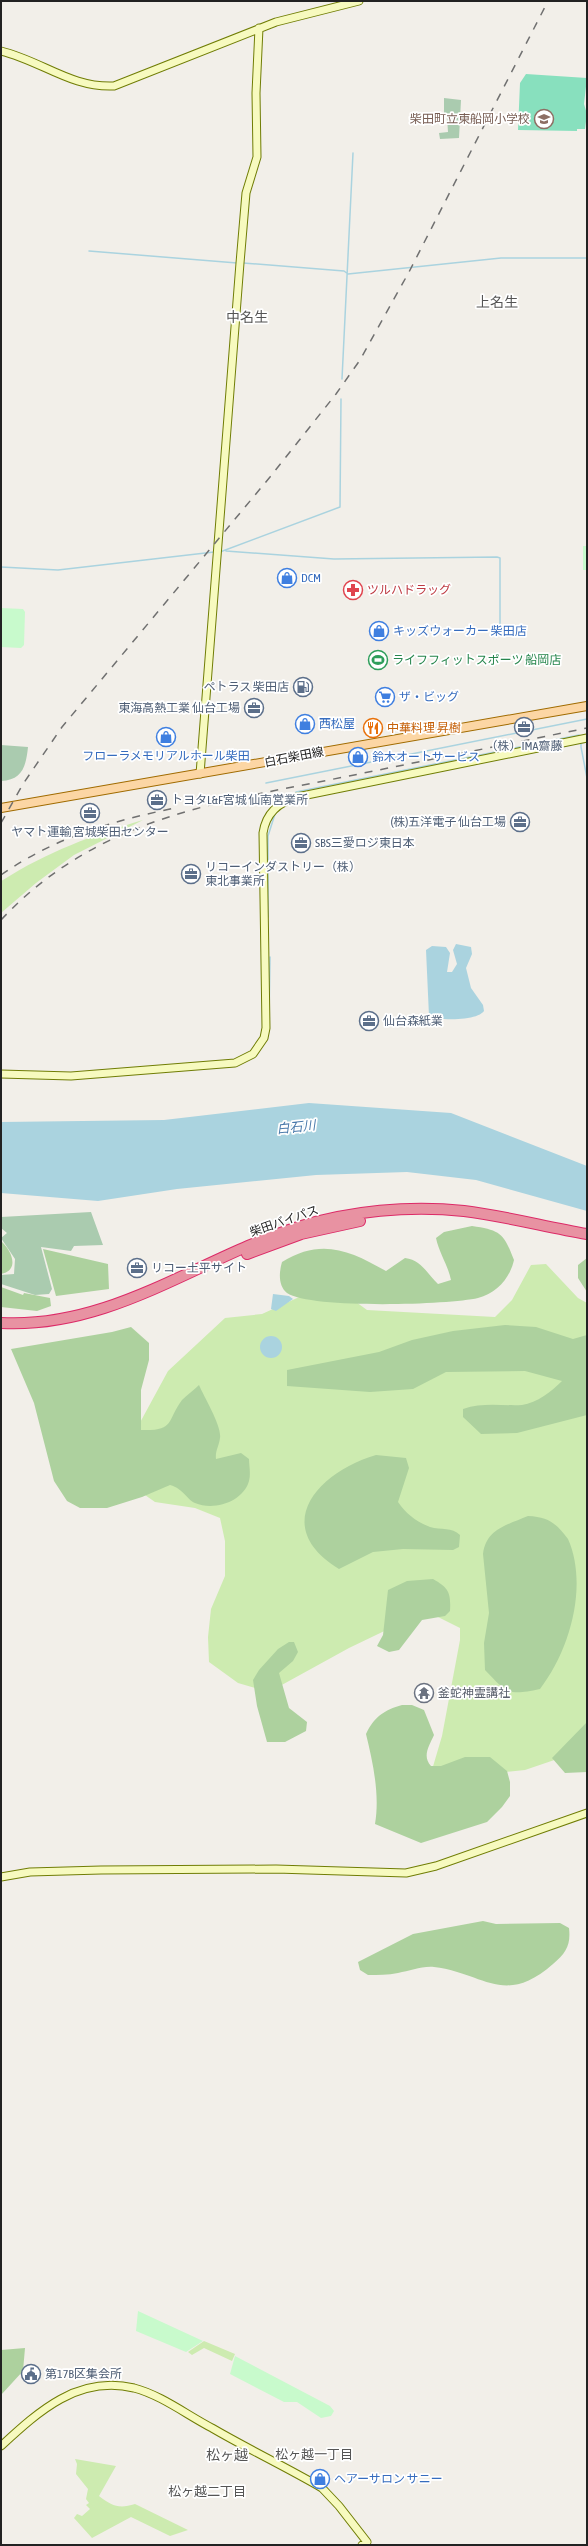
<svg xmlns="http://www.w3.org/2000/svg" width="588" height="2546" viewBox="0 0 588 2546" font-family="'Asap Condensed','Noto Sans JP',sans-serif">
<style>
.grass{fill:#cdebb0}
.forest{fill:#add19e}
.cemetery{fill:#aacbaf}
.park{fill:#c8facc}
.pitch{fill:#88e0be}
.water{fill:#aad3df}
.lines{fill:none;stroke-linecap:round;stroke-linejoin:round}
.stream{stroke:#aad3df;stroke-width:1.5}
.secondary-casing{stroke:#707d05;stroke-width:9}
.primary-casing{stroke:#a06b00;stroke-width:10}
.highway-casing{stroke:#dc2a67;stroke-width:12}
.secondary{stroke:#f7fabf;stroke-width:7}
.primary{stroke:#fcd6a4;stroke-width:8}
.highway{stroke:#e892a2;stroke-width:10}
.rail{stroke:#707070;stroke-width:1.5;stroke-dasharray:8 8;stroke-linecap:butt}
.labels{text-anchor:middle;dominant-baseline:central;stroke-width:3.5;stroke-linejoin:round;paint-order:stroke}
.education-label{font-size:12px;fill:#785e54;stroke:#fff;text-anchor:end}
.shop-label{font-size:12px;fill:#366cbe;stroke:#fff;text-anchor:start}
.health-label{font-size:12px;fill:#be3a42;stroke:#fff;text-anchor:start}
.leisure-label{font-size:12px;fill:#27864d;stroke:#fff;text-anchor:start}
.service-label{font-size:12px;fill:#4e5e75;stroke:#fff;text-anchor:start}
.food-label{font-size:12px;fill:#c56008;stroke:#fff;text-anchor:start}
.street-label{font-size:12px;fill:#222;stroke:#fff}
.worship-label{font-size:12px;fill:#5b616d;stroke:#fff;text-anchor:start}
.water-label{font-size:13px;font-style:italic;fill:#4a7aab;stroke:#fff}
.neighbourhood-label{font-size:13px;fill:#555;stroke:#fff}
.quarter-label{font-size:14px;fill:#555;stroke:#fff}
</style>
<rect width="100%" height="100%" fill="#f2efe9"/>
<path class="grass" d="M143,820L74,855L36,883L1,913V881L3,880C47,852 93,835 143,820Z
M546,1264L578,1298L587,1303V1739L572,1754L525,1770L429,1780L442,1736L460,1640V1628L426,1611L349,1648L269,1692L238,1683L209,1662L208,1637L211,1609L225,1576V1541L220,1518L195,1508L155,1502L122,1479L124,1452L168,1371L225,1318L262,1314L308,1293L345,1294L367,1310L495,1317L512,1300L531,1265Z
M204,2341L235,2354L232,2361L204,2348L192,2355L188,2352Z
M75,2459L116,2466L99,2496C112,2506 119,2509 135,2504L188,2530L170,2536L131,2517L92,2538L74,2518L77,2514L82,2516L90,2509L86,2505L89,2503L86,2499L88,2489L76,2474L77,2464Z"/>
<path class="forest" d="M472,1226C501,1230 504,1234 514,1260C510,1278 497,1293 478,1298C448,1305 310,1309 287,1293C278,1286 279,1272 282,1262C321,1238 349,1250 386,1271L405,1258C422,1260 427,1274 438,1284L451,1280C448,1265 439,1253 436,1238L444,1232Z
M1,1241C12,1251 20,1270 1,1274Z
M43,1249L108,1264L109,1289L56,1296Z
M587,1258V1292L578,1278V1265Z
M1,1287L23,1295L24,1293L50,1298L51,1306L37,1311L1,1307Z
M505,1325L536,1327L573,1339L587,1335V1415L517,1433L481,1434L463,1417V1409C483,1402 502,1406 522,1405C537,1403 552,1391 562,1381L525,1371L446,1372L413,1389L370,1392L287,1386V1370L379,1352L412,1340L453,1331Z
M131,1327L149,1343V1360L141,1390V1430C175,1431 166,1422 182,1400C187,1395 194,1390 199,1385C204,1397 222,1426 220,1438C219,1446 215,1451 216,1459L241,1453L249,1459C249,1465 251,1474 249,1481C243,1502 214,1511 195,1503C186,1499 184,1489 170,1485L142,1497L107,1508H80L67,1501L54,1481L34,1403L11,1349L112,1332Z
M376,1455L406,1458L409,1468L398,1502C406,1514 417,1522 430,1527C441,1530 452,1527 460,1535L459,1547L453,1550L403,1549L373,1552L339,1569C269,1526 318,1472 376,1455Z
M528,1516C548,1517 555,1522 568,1539C588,1584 571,1649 540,1689C508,1696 507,1693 485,1670L484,1643L489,1613L483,1554C486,1529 507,1525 528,1516Z
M433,1579C449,1588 451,1593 450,1611L445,1616L422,1620L399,1650L389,1652L377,1646L383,1635L388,1590L407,1581Z
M289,1642H294L298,1652L293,1661L279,1673L289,1708L307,1722L306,1731L285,1742H267L257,1706L253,1680L259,1670L278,1649Z
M402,1705H412L424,1710L434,1735C429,1746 422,1756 431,1766H441L465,1757H490L507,1771L510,1782V1796L502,1807L487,1822L421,1843L375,1824C380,1795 373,1763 366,1734C374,1717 384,1710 402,1705Z
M587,1722V1772L565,1773L552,1758Z
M483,1921L496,1924L560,1923L569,1928C571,1945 566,1953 553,1964C504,2007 484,1973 434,1967C421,1966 410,1971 398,1973C388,1975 378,1975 368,1975L360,1970L358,1962L413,1934Z
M25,2348L23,2371L1,2395V2350Z"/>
<path class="cemetery" d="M444,98L461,100L459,138L440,139L439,133L448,132L447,117H444Z
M1,745L28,747C26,767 22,780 1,781Z
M91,1212L103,1245L74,1246L71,1251L41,1247L52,1289L49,1294L35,1295L1,1284V1275L14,1274L15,1259L1,1238L7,1233L1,1228V1217Z"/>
<path class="park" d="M583,546H587V570H583Z
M1,608L23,609L25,612L24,645L21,648L1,647Z
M138,2311L203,2341L186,2352L136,2331Z
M235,2356L330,2406L334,2411L331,2416L321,2418L297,2402H284L230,2374Z"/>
<path class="pitch" d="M526,74L587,78L584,104L587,114L585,129H577V131L518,130L520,83Z"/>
<path class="water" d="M456,944L471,947L472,954L466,968L471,988L483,1005L484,1011C477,1021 439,1021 429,1016L426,950L432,946L446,947L450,953L447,972H452L457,964L453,950Z
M309,1103L451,1113L587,1166V1211L476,1180L407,1172L316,1175L177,1189L98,1201L1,1193V1122L164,1120Z
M273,1294L289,1296L293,1299L276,1311L271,1309Z
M260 1347a11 11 0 1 1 22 0a11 11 0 1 1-22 0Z"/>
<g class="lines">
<path class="stream" d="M89,251L237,263
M243,263L344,271L348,274L501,258H587
M342,379L353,153
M226,551L334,559L497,557L500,558V633
M220,552L340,507L341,399
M1,567L58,570L214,552
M587,742L581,743V747L587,778
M266,783L587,719
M296,792L579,735
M268,917V836L275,814
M269,1019L270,957"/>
<g class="secondary-casing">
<path id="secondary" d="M1,51C42,61 71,88 114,86L276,22L359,1
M200,774L240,263L246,193L257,157L256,93L259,28
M1,1074L71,1076L235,1063L253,1054L264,1038L266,1028L263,833C266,813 278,803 297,797L587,738
M1,1877L30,1872L101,1870L276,1869L406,1873L436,1866L587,1813
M1,2446C39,2411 78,2375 134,2388C161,2395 187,2415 212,2428C248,2449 286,2467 322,2488L339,2506L367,2542L362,2545"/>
</g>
<g class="primary-casing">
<path id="primary" d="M1,808L587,706"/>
</g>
<g class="highway-casing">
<path id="highway" d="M247,1254L301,1234L360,1221
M1,1323C111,1329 198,1259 298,1227C350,1211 409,1205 464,1211C505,1216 546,1227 587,1234"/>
</g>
<use href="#secondary" class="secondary"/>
<use href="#primary" class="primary"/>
<use href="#highway" class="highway"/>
<path class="rail" d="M1,823L23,784L62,727L270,477L336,394L360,360L409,272L548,1
M1,875C57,836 113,821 179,807
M1,920C97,817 219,802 349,776C428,760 508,744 587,728"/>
</g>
<defs>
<g id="school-ring" transform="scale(1)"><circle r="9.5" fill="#fff" stroke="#8d6e63" stroke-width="1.5"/><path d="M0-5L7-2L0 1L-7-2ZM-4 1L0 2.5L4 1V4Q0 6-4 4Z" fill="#8d6e63"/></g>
<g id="shop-ring" transform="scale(1)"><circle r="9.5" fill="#fff" stroke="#3f7fe0" stroke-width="1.5"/><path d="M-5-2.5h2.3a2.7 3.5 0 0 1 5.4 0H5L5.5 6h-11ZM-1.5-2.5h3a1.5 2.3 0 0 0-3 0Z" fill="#3f7fe0"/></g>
<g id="pharmacy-ring" transform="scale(1)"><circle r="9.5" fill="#fff" stroke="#e0444e" stroke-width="1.5"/><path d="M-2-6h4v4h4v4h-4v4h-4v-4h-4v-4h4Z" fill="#e0444e"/></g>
<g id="stadium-ring" transform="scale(1)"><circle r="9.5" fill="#fff" stroke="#2e9e5b" stroke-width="1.5"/><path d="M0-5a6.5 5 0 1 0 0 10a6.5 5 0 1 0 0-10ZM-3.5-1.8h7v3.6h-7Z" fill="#2e9e5b"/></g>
<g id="fuel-ring" transform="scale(1)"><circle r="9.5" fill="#fff" stroke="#5c6f8a" stroke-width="1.5"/><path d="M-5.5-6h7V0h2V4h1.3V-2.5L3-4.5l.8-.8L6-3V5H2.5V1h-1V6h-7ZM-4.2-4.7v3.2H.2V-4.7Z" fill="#5c6f8a"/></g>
<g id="supermarket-ring" transform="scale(1)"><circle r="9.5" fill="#fff" stroke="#3f7fe0" stroke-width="1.5"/><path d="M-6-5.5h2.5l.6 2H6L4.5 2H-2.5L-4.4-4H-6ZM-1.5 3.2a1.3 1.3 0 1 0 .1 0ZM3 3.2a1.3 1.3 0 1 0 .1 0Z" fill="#3f7fe0"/></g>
<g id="office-ring" transform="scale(1)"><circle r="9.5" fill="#fff" stroke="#5c6f8a" stroke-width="1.5"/><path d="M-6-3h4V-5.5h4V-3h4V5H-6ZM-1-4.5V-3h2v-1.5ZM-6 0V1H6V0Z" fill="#5c6f8a"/></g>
<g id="restaurant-ring" transform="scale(1)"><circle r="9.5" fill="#fff" stroke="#e8710a" stroke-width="1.5"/><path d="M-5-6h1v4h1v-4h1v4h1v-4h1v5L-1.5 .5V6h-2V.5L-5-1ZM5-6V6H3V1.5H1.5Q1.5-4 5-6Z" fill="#e8710a"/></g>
<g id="temple-ring" transform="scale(1)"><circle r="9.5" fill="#fff" stroke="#6b7280" stroke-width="1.5"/><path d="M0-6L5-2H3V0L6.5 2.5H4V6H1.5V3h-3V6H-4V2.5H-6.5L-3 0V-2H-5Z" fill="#6b7280"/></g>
<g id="civic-ring" transform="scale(1)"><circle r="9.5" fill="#fff" stroke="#5c6f8a" stroke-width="1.5"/><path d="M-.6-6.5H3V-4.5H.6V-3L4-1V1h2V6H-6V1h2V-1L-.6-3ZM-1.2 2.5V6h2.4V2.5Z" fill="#5c6f8a"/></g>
</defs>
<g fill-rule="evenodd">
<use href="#school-ring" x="544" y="119"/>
<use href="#shop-ring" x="287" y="578"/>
<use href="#pharmacy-ring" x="353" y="590"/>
<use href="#shop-ring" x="379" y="631"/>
<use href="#stadium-ring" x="378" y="660"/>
<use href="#fuel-ring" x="303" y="687"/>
<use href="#supermarket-ring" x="385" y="697"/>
<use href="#office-ring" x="254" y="708"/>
<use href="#shop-ring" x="305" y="724"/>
<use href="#office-ring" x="524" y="727"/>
<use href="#restaurant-ring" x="373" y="728"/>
<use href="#shop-ring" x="166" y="737"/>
<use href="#shop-ring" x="358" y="757"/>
<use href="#office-ring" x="157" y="800"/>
<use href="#office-ring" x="90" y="813"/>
<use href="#office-ring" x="520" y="822"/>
<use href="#office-ring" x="301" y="843"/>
<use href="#office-ring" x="191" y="874"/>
<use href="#office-ring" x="369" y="1021"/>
<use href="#office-ring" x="137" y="1268"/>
<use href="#temple-ring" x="424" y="1693"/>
<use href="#civic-ring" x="31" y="2374"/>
<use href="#shop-ring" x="320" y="2479"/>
</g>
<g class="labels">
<g class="education-label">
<text x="530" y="119">柴田町立東船岡小学校</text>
</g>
<g class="shop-label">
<text x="301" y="578">DCM</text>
<text x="393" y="631">キッズウォーカー 柴田店</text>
<text x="399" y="697">ザ・ビッグ</text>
<text x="319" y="724">西松屋</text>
<text x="166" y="756" text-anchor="middle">フローラメモリアルホール柴田</text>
<text x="372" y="757">鈴木オートサービス</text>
<text x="334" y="2479">ヘアーサロン サニー</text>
</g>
<g class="health-label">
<text x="367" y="590">ツルハドラッグ</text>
</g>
<g class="leisure-label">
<text x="392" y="660">ライフフィットスポーツ 船岡店</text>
</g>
<g class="service-label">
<text x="289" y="687" text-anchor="end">ペトラス 柴田店</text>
<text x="240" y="708" text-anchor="end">東海高熱工業 仙台工場</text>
<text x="524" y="746" text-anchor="middle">（株）IMA齋藤</text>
<text x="171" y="800">トヨタL&amp;F宮城 仙南営業所</text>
<text x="506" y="822" text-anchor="end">(株)五洋電子 仙台工場</text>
<text x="90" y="832" text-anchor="middle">ヤマト運輸 宮城柴田センター</text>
<text x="315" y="843">SBS三愛ロジ東日本</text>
<text x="205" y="867">リコーインダストリー（株）<tspan x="205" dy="14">東北事業所</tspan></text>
<text x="383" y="1021">仙台森紙業</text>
<text x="151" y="1268">リコー土平サイト</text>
<text x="45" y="2374">第17B区集会所</text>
</g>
<g class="food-label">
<text x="387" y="728">中華料理 昇樹</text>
</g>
<g class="street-label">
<text transform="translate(294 757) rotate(-11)">白石柴田線</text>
<text transform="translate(284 1221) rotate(-19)">柴田バイパス</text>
</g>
<g class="worship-label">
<text x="438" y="1693">釜蛇神霊講社</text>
</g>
<g class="water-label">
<text transform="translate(296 1127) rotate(-6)">白石川</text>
</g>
<g class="neighbourhood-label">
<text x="314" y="2454">松ヶ越一丁目</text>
<text x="207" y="2491">松ヶ越二丁目</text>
</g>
<g class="quarter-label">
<text x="497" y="302">上名生</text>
<text x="247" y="317">中名生</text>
<text x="227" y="2455">松ヶ越</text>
</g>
</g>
<rect width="588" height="2546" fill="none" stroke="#222222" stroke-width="4"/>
</svg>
